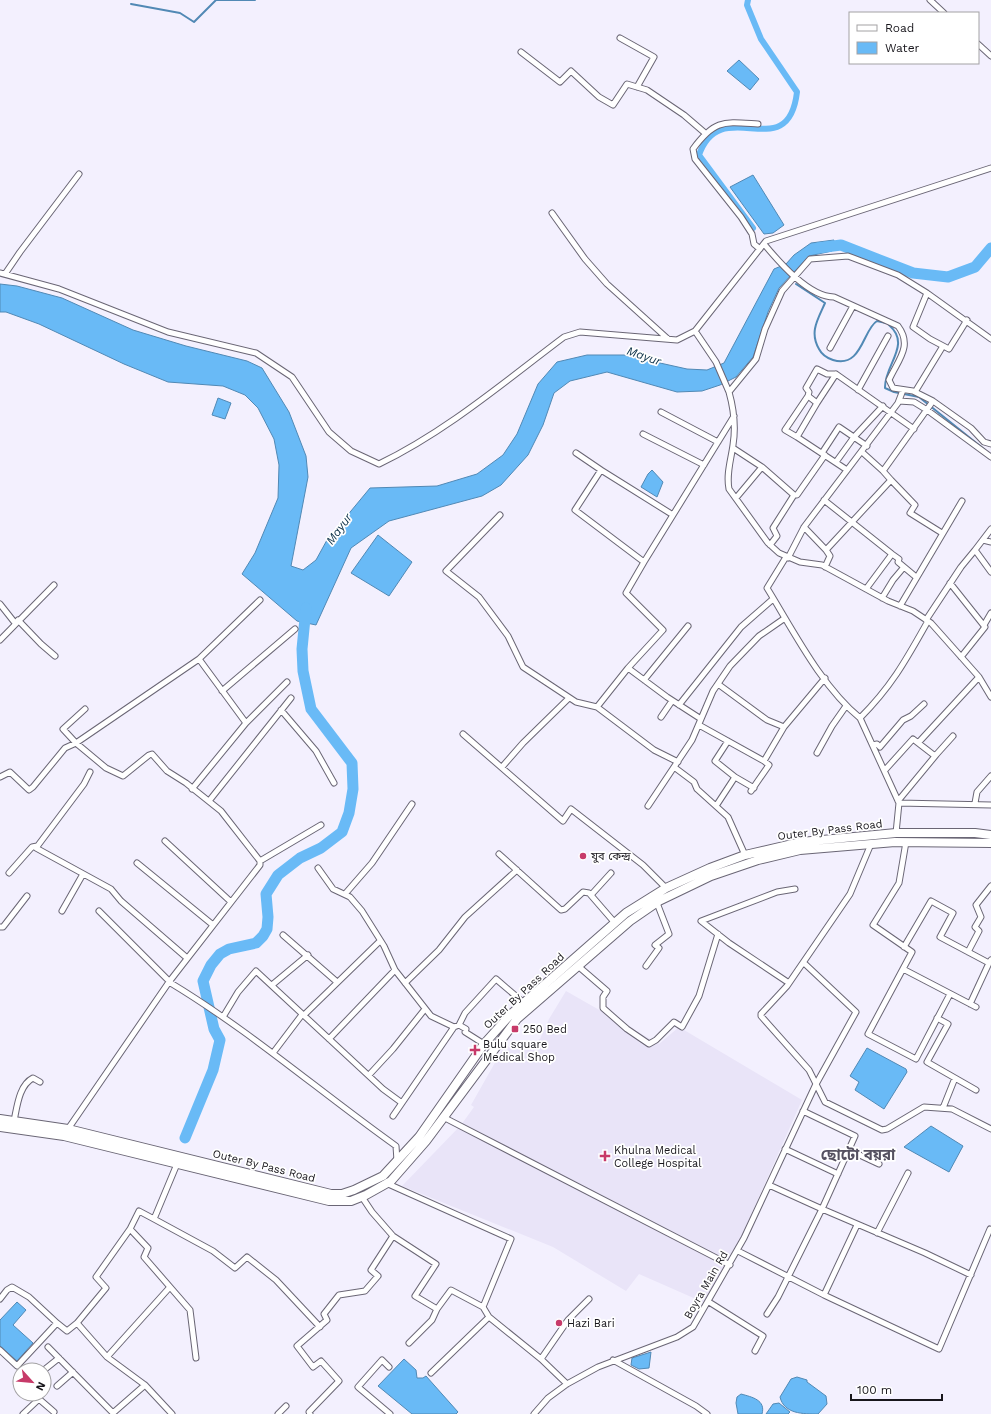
<svg xmlns="http://www.w3.org/2000/svg" width="991" height="1414" viewBox="0 0 991 1414" font-family="'Work Sans','Noto Sans Bengali',sans-serif">
<style>
.built{fill:#e9e4f8}
.water{fill:#69baf6;stroke:#5189b5}
.lines{fill:none;stroke-linecap:round;stroke-linejoin:round}
.stream{stroke:#5189b5;stroke-width:2}
.canal{stroke:#69baf6;stroke-width:6}
.river{stroke:#69baf6;stroke-width:11}
.street-casing{stroke:#6a6675;stroke-width:7}
.primary-casing{stroke:#6a6675;stroke-width:10}
.street{stroke:#fff;stroke-width:5}
.primary{stroke:#fff;stroke-width:8}
.poi-dot{fill:#c73a69;stroke:#fff;stroke-width:1.5}
.labels{text-anchor:middle;dominant-baseline:central;stroke-width:3.5;stroke-linejoin:round;paint-order:stroke}
.street-label{font-size:11px;fill:#18161c;stroke:#fff}
.poi-label{font-size:11px;fill:#18161c;stroke:#fff;text-anchor:start}
.water-label{font-size:12px;font-style:italic;fill:#092e45;stroke:#fff}
.district-label{font-size:15px;font-weight:bold;fill:#555160;stroke:#fff}
</style>
<rect width="100%" height="100%" fill="#f3f0fe"/>
<path class="built" d="M566,991L659,1044L679,1027L802,1100L743,1233L705,1303L639,1274L626,1291L553,1247L402,1186L461,1125L474,1107L471,1105L505,1045L516,1050L540,1039L549,1019Z"/>
<path class="water" d="M739,60L759,79L750,90L727,71Z
M753,175L784,225L773,233L764,234L730,187Z
M834,240L832,251L809,256L779,288L768,312L753,357L736,377L720,385L702,391L677,392L607,372L570,381L554,393L543,425L528,455L501,485L482,496L389,521L351,548L316,625L297,621L242,574L255,553L278,498L279,465L274,439L258,408L245,395L223,386L168,382L124,364L39,324L6,312H0V284L17,286L62,298L133,330L186,346L247,361L262,368L289,412L306,456L308,477L291,566L303,570L316,560L327,540L370,488L437,486L477,474L503,455L517,434L538,384L557,362L587,355H624L687,369L707,370L724,363L774,269L786,264L794,255L811,243Z
M218,398L231,403L225,419L212,415Z
M652,470L663,482L657,497L641,487L648,474Z
M378,535L412,562L389,596L351,573Z
M867,1048L906,1069L907,1072L884,1109L855,1090L859,1082L850,1076Z
M931,1126L963,1146L949,1172L904,1147Z
M17,1302L26,1310L13,1325L33,1343L17,1361L0,1346V1320Z
M651,1352L649,1368L639,1369L631,1365L632,1358Z
M404,1359L416,1370L417,1378H423L426,1376L458,1412L456,1414H412L378,1386Z
M797,1377L807,1380V1382L826,1396L827,1404L818,1414C803,1414 784,1414 780,1397L791,1379Z
M741,1394C752,1397 766,1400 762,1414H738L736,1403L737,1397Z
M779,1403L790,1412L788,1414H766L773,1404Z"/>
<g class="lines">
<path class="stream" d="M131,4L180,13L194,22L216,0H255
M796,284L825,303C818,319 809,332 819,349C822,355 827,358 833,360C862,369 863,329 877,321L886,323
M889,325C912,345 884,365 885,388L894,392L919,397L985,450"/>
<path class="canal" d="M748,0L747,5L761,39L797,92C788,168 721,92 699,155L753,228"/>
<path class="river" d="M818,248L841,245L913,273L948,277L975,267L991,248
M185,1138L213,1070L220,1040L214,1029L203,981L211,965L220,954L229,949L256,943L263,936L267,929L268,917L266,894L278,875L300,858L321,848L342,832L349,813L353,789L352,763L311,709L303,671L302,649L306,608"/>
<g class="street-casing">
<path id="street" d="M930,0L944,13
M620,38L654,57L637,87
M978,44L991,56
M521,52L560,82L571,71L599,97L613,105L627,84L647,90L684,115L705,133
M758,124C724,122 715,119 693,149L695,159L741,217L752,234L754,244L760,249
M552,213L585,259L607,284L668,339
M764,244C779,262 809,297 834,297L898,326C913,346 898,360 889,380L893,388L913,391L933,401L971,428L984,442L991,444
M0,273L59,289L168,332L256,353L292,377L329,432L351,451L379,464C447,431 504,382 564,337L580,332L677,340L695,331L766,241L991,168
M5,274L20,252L79,174
M927,293L913,327L930,339L949,349L967,320
M695,331L716,362L729,392L756,359L765,329L782,291L810,259L848,256L898,275L927,293L991,339
M830,348L853,306
M858,390L888,336
M729,392C734,410 736,427 733,445C731,460 726,474 729,489L768,543L779,553L800,562L822,565L888,601L913,611L931,623L979,677L991,697
M915,392L943,346
M899,401L914,402L927,410L991,457
M817,403L836,374
M661,412L718,442
M643,434L704,465
M797,437L785,430L808,396
M733,448L762,467L736,498
M862,452L883,471L933,401
M576,453L601,470
M822,453L839,427L867,446
M836,462L854,437L883,406
M762,467L794,495L773,528L777,536L770,545
M847,470L797,437L817,403L808,396L809,392L806,388L817,369L827,374H836L914,429
M891,480L915,505L910,513L942,533
M794,495H797L825,455
M824,500L892,554L866,589
M500,515L446,571L479,597L508,636L523,667L576,702L597,707
M673,515L601,470L575,510L644,562L734,416
M804,527L826,550
M991,529L975,550L991,572
M983,540L991,542
M892,554L899,559L898,562L916,577
M786,557L767,588C793,630 821,686 860,718
M788,558L804,527L898,403L903,390
M644,562L626,593L663,630L628,668L597,707L654,750L678,762
M825,567L830,556L826,550L891,480L883,471
M950,583L985,627L961,657
M882,598L893,580L904,567
M0,604L15,623
M900,606L962,501
M18,620L41,644L55,656
M926,620L961,567L975,550
M984,625L991,613
M0,640L54,585
M628,668L667,697L701,719
M644,680L688,626
M718,684L767,720L784,727
M222,691L295,629
M679,705L741,627L773,599
M85,709L63,729L76,743L199,659
M281,710L316,751L334,783
M661,717L672,701
M246,723L287,682
M699,725L764,761L784,727L825,678
M463,734L563,821L571,809L643,865L666,888
M728,741L715,761L735,777
M918,743L979,677
M873,745L877,744L880,747L903,720L911,716L924,704
M817,753L832,726L846,706
M502,767L523,743L569,698
M674,767L694,782L697,789L728,817L745,855
M885,770L913,739L935,756L953,736
M90,772L84,784L36,848L111,889L121,901L187,958
M0,777L10,772L29,790L33,787L65,748L76,743L106,768L123,776L149,755L152,754L167,771L186,783L221,811L260,861V865L169,982
M192,789L246,723L199,659L260,600
M751,791L769,765L764,761
M209,801L291,698
M898,801L936,755
M899,803L991,805
M975,803L977,792L991,776
M648,806L692,740L713,691L730,666L759,636L785,618
M716,806L735,777L754,788
M896,833L899,803L860,718C892,686 906,660 928,621
M165,841L231,902
M906,842L899,883L873,925L912,952L868,1034L916,1059L950,994
M871,844L850,894L787,986L761,1014V1016L809,1070L825,1102L882,1130L887,1129L924,1107L952,1109L991,1129
M499,854L561,910L565,909L583,892L589,893L615,923
M260,861L321,825
M137,863L213,925
M318,868L333,889L350,897L362,911L384,946L395,970L431,1016L454,1027L459,1025L466,1029L465,1032L484,1044
M9,873L32,847L37,846
M345,894L372,863L412,804
M591,895L611,873
M62,911L83,874
M99,911L169,981
M0,927H3L27,896
M283,935L337,982
M904,947L931,901L953,913L940,937L989,963L991,960
M968,952L979,931L975,927L981,917L976,905L991,886
M578,966L607,991L603,997V1008L627,1029L649,1044L656,1040L674,1022L682,1027L699,996L718,934
M646,966L659,948L655,945L669,934L657,903
M903,969L976,1007
M405,983L439,950L465,917L517,870
M789,983L729,943L701,921L777,892L795,889
M272,985L308,955
M970,1004L989,963
M223,1017L238,992L256,971L383,1089L402,1103
M937,1018L948,1024L927,1062L976,1090
M459,1025L465,1013L496,979L524,1003
M329,1039L395,970
M273,1053L301,1016L304,1015L380,941
M369,1075L393,1049L425,1009
M943,1108L955,1078
M393,1116L454,1027
M443,1117L730,1265
M14,1121C17,1107 19,1085 33,1078L40,1082
M68,1129L169,982C249,1030 320,1092 396,1146L397,1161
M785,1149L838,1174
M849,1150L879,1164
M177,1164L154,1219L139,1211L130,1229L148,1248L144,1257L190,1310L196,1358
M386,1183L511,1239L483,1307
M769,1185L822,1209L855,1136L803,1111
M362,1197L372,1212L393,1236L436,1264L415,1296L437,1309L451,1290L483,1307L489,1317L541,1359L567,1384
M154,1219L213,1251L235,1268L247,1257L276,1280L320,1327
M877,1233L908,1173
M738,1251L824,1295L939,1349L990,1229
M824,1295L857,1225
M0,1299L7,1290L12,1287L29,1297L57,1323
M709,1302L763,1336L755,1351
M767,1314L778,1297L822,1209L925,1253L971,1275
M77,1323L107,1357L145,1385
M409,1343L432,1320L437,1309
M48,1347L113,1413L145,1385L172,1414
M0,1350L17,1366L57,1323L67,1331L77,1323L106,1288L96,1277L130,1229
M107,1357L170,1287
M541,1359L568,1320L589,1299
M613,1360L696,1406L707,1414
M389,1367L382,1360L358,1387L390,1414
M44,1370L59,1358
M431,1373L489,1317
M57,1386L73,1372
M23,1414L39,1399L54,1412
M278,1414L286,1406
M310,1414L309,1412L339,1381L321,1361L313,1367L297,1346L327,1320L324,1314L339,1295L365,1291L378,1276L371,1270L393,1236
M534,1414L548,1398L567,1384L598,1367L677,1337L693,1327L744,1238L815,1086L856,1012L804,963"/>
</g>
<g class="primary-casing">
<path id="primary" d="M0,1119L68,1129L331,1194H342L354,1190L383,1176L419,1137L484,1044L511,1014L626,913L666,888L710,868L745,855L801,842L896,833H975L991,835
M0,1127L64,1136L329,1201H351L366,1195L391,1181L426,1141L517,1019L630,921L659,901L711,876L758,860L800,850L895,842L991,843"/>
</g>
<use href="#street" class="street"/>
<use href="#primary" class="primary"/>
</g>
<g class="poi-dot">
<circle cx="583" cy="856" r="4"/>
<rect x="511" y="1025" width="8" height="8" rx="2"/>
<path d="M473 1044h4v4h4v4h-4v4h-4v-4h-4v-4h4z"/>
<path d="M603 1150h4v4h4v4h-4v4h-4v-4h-4v-4h4z"/>
<circle cx="559" cy="1323" r="4"/>
</g>
<g class="labels">
<g class="street-label">
<text transform="translate(830 830) rotate(-7)">Outer By Pass Road</text>
<text transform="translate(524 991) rotate(-43)">Outer By Pass Road</text>
<text transform="translate(264 1166) rotate(14)">Outer By Pass Road</text>
<text transform="translate(706 1285) rotate(-60)">Boyra Main Rd</text>
</g>
<g class="poi-label">
<text x="591" y="856">যুব কেন্দ্র</text>
<text x="523" y="1029">250 Bed</text>
<text x="483" y="1044">Bulu square<tspan x="483" dy="13">Medical Shop</tspan></text>
<text x="614" y="1150">Khulna Medical<tspan x="614" dy="13">College Hospital</tspan></text>
<text x="567" y="1323">Hazi Bari</text>
</g>
<g class="water-label">
<text transform="translate(644 356) rotate(19)">Mayur</text>
<text transform="translate(339 529) rotate(-54)">Mayur</text>
</g>
<g class="district-label">
<text x="858" y="1155">ছোটো বয়রা</text>
</g>
</g>
<rect x="849" y="12" width="130" height="52" fill="#ffffff" stroke="#a3a2a4"/>
<rect x="857" y="25" width="20" height="6" fill="#ffffff" stroke="#a3a2a4"/>
<text x="885" y="32" font-size="12" fill="#18161c">Road</text>
<rect x="857" y="42" width="20" height="12" fill="#69baf6" stroke="#a3a2a4"/>
<text x="885" y="52" font-size="12" fill="#18161c">Water</text>
<g transform="translate(32 1382) rotate(117)"><circle r="19" fill="#ffffff" stroke="#a3a2a4"/>
<path d="M0-3L7 15L0 10L-7 15Z" fill="#c73a69"/>
<text y="-6" font-size="11" font-weight="bold" text-anchor="middle" fill="#18161c">N</text>
</g>
<path d="M851 1394v6h91v-6" fill="none" stroke="#18161c" stroke-width="2"/>
<text x="857" y="1394" font-size="12" fill="#18161c" stroke="#ffffff" stroke-width="3" paint-order="stroke">100 m</text>
</svg>
